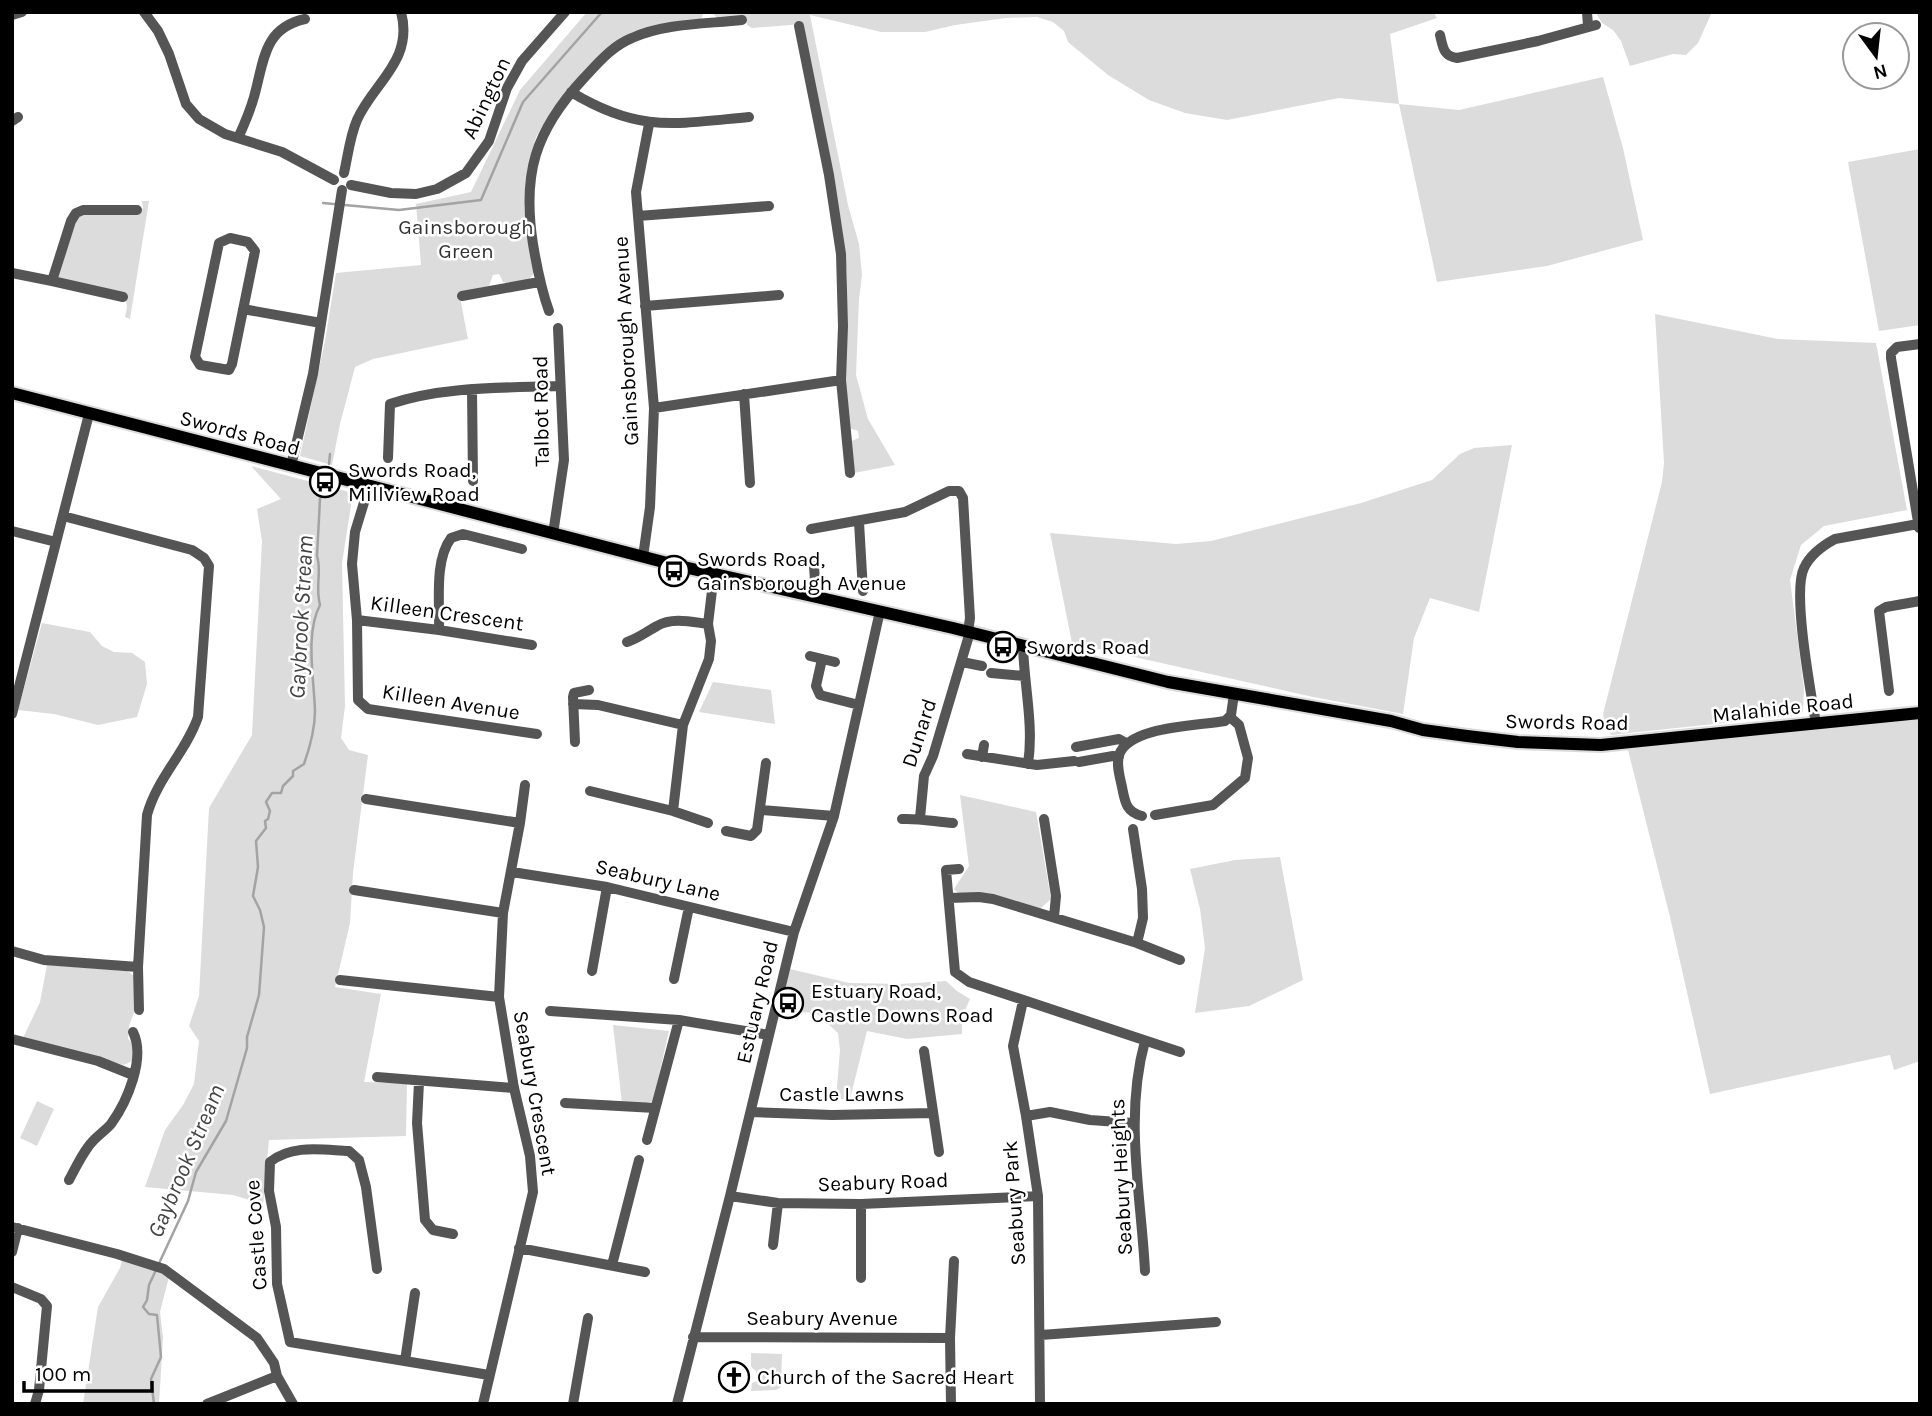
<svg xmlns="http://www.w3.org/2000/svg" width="1932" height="1416" viewBox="0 0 1932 1416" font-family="Karla,sans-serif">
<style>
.green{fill:#dcdcdc}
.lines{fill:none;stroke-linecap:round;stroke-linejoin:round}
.stream{stroke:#a3a3a3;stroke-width:2.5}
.major-casing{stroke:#dbdbdb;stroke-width:16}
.minor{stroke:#555;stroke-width:10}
.major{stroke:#000;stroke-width:12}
.labels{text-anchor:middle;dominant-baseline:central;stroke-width:5;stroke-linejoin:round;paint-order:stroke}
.street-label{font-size:21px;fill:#000;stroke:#fff}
.park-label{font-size:21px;fill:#333;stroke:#fff}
.poi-label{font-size:21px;fill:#000;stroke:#fff;text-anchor:start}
.water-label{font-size:23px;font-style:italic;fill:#444;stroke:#fff}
</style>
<rect width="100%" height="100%" fill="#fff"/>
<path class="green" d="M587,12H704L701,19L656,25L627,35L562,97L551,111L536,137L527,175L524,210L535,270C532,282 514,286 503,282L499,274L493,275L489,286L459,292L468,339L373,359L355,367L340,424L332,465L300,456L325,341L336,273L421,265L416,204L471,192L520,90Z
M712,12H1433L1437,18L1390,34L1399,104L1459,110L1603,77L1623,148L1643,240L1547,266L1437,282L1399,104L1339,98L1227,120L1185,113L1149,100L1108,75L1068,42L1064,31L1053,22L1037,17L1006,18L955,25L925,32H881L810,15L848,205L859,244L862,275L859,299L856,375L868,419L895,465L854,473L849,442L859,438L858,431L849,428L845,389L847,275L842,228L802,24L752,28L747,25L745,17L717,18Z
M1595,12H1712L1698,43L1686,55L1673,54L1630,66L1621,41L1613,30L1602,23Z
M1920,149V325L1879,331L1848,162Z
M142,201H149L130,319L125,317L127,307L125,296L58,279L76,220L81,215L136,214L141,213L143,207Z
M1655,314L1778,339L1876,343L1907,510L1824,526L1801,545L1790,580L1804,688L1803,712L1800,715L1611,735L1605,726L1603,714L1662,482L1664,463Z
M1512,445L1479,612L1430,598L1414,638L1403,714L1313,697L1072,643L1050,533L1176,544L1211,541L1361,503L1432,480L1460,454L1474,448Z
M251,466L353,493L342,563L345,706L341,738L349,750L368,755L353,873L350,923L335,987L381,994L364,1082L407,1083L406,1136L269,1140L263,1204L233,1195L145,1187L165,1130L183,1105L194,1084L199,1041L189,1026L199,996L209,808L252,735L262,541L257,509L281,499Z
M42,623L90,632L102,646L114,652L132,653L145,662L147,684L137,717L98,725L54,714L18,710Z
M713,682L771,690L775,724L699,712Z
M1920,719V1061L1894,1070L1890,1055L1710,1094L1670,917L1628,750Z
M960,795L1036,812L1051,899L1040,909L989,893H958L954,889L969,866Z
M1280,857L1303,980L1249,1006L1195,1013L1205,948L1200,909L1190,869L1235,860Z
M47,965L127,971L136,977V1007L129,1026L128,1039L133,1044L132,1061L124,1065L23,1038L40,1002Z
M790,969L849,983L900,984L946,981L957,991L970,999L962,1017V1034L907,1039L867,1031L850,1099H836L840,1050L838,1033L816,1013L780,1011Z
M613,1025L669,1031L653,1101L647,1103H622Z
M37,1101L54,1109L37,1146L20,1138Z
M123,1256L170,1273L160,1312L163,1338L159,1404H83L98,1307L120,1268Z
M751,1353L782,1354L781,1387L776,1390L751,1391L752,1383L757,1381L756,1371L751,1367Z"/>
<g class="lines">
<path class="stream" d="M481,200L523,102L602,12
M323,203L399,210L481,200
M329,464L330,454
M154,1404L151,1379L161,1357L157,1315L149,1314L143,1307L147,1300L149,1285L188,1201L196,1172L226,1121L247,1048V1037L259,995L264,927L260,910L253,896L258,867L256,841L266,828L265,821L268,819L270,811L266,802L272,793H281L283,786L293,776V771L304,764C310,747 315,730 315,711C314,679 305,633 320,605C315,586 322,571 317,556L320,499L323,485"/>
<g class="major-casing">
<path id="major" d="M12,393L675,565L953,628L1168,682L1391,721L1423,730L1467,736L1518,742L1601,745L1920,713"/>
</g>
<path class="minor" d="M144,12L158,31L169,54L186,104L199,119L225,134L282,152L334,180
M1587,12L1588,26
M12,15L22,12
M799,26L829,175L841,254L843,326L841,380L850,473
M1440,35C1443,47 1443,56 1457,58L1538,41L1596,25
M571,92C639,133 674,124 749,117
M12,121L18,117
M238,138C244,125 250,111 254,97C264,62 263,28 305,19
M344,173C348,155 350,136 357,120C373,83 414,61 401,12
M351,185L391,193L416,194L437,189L466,173L489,141L507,88L522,61L565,12
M638,216L769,206
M230,238L248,242L255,251L232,364L229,370L200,365L195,357L219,243Z
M12,273L52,281
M462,296L539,282
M123,297L52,281L71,221L76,213L83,210H137
M645,306L779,295
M243,309L321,323
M549,311C541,289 537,268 533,244C522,174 535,131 583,79C598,63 612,46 632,38C665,23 707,24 742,20
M472,389L473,481
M744,394L750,483
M654,408L841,380
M388,458L390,404C443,386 504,388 560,386
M291,466L313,374L342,190
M369,486L355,532L352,564L357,620L358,700L368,709L537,734
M63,516L192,550L204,558L209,566L198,717C186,752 157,778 147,815L138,967L139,1010
M859,522L863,591
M1919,528L1891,358V353L1897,347L1920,344
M811,529L905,512L949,491H959L963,498L970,618L968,632
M12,531L56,542
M553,534L564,460L558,328
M643,557L650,507L654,408L636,192L649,124
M814,566L816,596
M357,620L439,630L532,645
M439,630C440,602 434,561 451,538L463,534L522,549
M627,642C639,638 646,632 657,626C672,617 692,622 708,624
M1023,646C1024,685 1034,725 1028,764
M810,656L835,662
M822,659L816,686L820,695L859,705
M962,662L982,666
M991,673L1024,676
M1889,691L1879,611L1886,607L1920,601
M573,704L598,705L683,725
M12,714L89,414
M1816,724C1811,693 1792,592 1804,568C1810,555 1822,546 1835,539L1918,524
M575,742L573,697L574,693L589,690
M1076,747L1119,739L1126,743
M967,754L1037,765L1074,761
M982,757L984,745
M1079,762L1113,756L1119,757
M590,791L673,811L708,823
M366,799L520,823
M761,810L834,816
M673,811L683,725L709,659L711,641L708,624L714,574
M1155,815L1213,805L1245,778L1248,758L1239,725L1230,717
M1142,816C1126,812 1125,802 1122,787C1120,777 1116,765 1119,755C1129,726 1198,726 1225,721L1231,715L1234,694
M920,818L924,776L933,756L970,632
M902,819C920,818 936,822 953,823
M1044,819L1056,896L1054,917
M1133,829L1142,889L1143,918L1137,943
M726,831L751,836L757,830L766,763
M959,869L946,870L955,972L969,982L1180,1052
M512,872L607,887L794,932
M354,890L503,913
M949,898L979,897L993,899L1137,943L1180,960
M12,951L44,960L138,967
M592,971L607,887
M674,979L689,907
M340,980L499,997
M1023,1001L1013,1046L1026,1116L1038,1196L1040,1404
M550,1011L679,1020L769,1035
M12,1039L98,1061L133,1075
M924,1051L939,1152
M377,1077L514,1088
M419,1082L417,1123L425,1220L433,1230L453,1234
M565,1103L655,1108
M751,1112L832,1115L933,1113
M1026,1116L1050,1112L1090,1120L1133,1123
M647,1140L679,1020
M69,1180C75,1169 80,1158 88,1147C94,1138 104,1132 111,1124C127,1102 146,1058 133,1032
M730,1196L778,1203L861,1204L1038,1196
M12,1227L117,1254L164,1269L257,1338L274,1363L277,1376L293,1404
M773,1245L778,1203
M519,1248L645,1272
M12,1252L18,1228
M612,1265L639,1160
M377,1269L366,1187L359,1160L349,1151C323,1150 292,1144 270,1162L269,1191L276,1227L277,1284L290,1342L489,1375
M1145,1271C1141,1194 1124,1117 1145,1041
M861,1278V1204
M12,1287L41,1299L47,1306L39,1390L35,1404
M1041,1335L1216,1322
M693,1337L950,1338
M405,1361L415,1293
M207,1404L277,1376
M483,1404L533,1192L530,1156L514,1088L499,997L503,913L520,823L525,785
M573,1404L588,1318
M677,1404L730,1196L794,932L834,816L880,611
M951,1404L950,1338L954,1261"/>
<use href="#major" class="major"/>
</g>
<defs>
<g id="bus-ring" transform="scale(1.575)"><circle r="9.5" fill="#fff" stroke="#000" stroke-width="1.5"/><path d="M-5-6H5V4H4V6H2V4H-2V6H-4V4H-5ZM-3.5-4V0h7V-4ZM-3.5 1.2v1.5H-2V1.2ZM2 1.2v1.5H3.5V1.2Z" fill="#000"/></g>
<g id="church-ring" transform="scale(1.575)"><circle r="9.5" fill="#fff" stroke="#000" stroke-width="1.5"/><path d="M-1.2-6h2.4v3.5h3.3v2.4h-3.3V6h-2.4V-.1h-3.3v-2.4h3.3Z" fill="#000"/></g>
</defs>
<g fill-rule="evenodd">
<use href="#bus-ring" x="325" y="482"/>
<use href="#bus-ring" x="674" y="571"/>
<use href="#bus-ring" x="1003" y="647"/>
<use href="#bus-ring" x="788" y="1003"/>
<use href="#church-ring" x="734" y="1377"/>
</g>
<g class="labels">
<g class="street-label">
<text transform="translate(486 98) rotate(-65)">Abington</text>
<text transform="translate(626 341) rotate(-93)">Gainsborough Avenue</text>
<text transform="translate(541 411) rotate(-91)">Talbot Road</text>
<text transform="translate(240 433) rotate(15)">Swords Road</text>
<text transform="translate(447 613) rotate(8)">Killeen Crescent</text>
<text transform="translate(451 702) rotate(9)">Killeen Avenue</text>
<text transform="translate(1783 708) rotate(-6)">Malahide Road</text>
<text transform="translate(1567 722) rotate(1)">Swords Road</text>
<text transform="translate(919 733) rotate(-72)">Dunard</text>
<text transform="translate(658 880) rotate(13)">Seabury Lane</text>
<text transform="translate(757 1002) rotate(-77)">Estuary Road</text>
<text transform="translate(535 1093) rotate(80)">Seabury Crescent</text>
<text x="842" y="1094">Castle Lawns</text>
<text transform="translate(1121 1177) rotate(-93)">Seabury Heights</text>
<text transform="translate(883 1182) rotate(-2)">Seabury Road</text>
<text transform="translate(1014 1203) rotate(-94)">Seabury Park</text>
<text transform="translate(256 1235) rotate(-94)">Castle Cove</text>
<text x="822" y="1318">Seabury Avenue</text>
</g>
<g class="park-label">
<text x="466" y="227">Gainsborough<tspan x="466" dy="24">Green</tspan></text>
</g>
<g class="poi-label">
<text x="348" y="470">Swords Road,<tspan x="348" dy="24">Millview Road</tspan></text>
<text x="697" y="559">Swords Road,<tspan x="697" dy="24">Gainsborough Avenue</tspan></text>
<text x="1026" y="647">Swords Road</text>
<text x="811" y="991">Estuary Road,<tspan x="811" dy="24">Castle Downs Road</tspan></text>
<text x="757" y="1377">Church of the Sacred Heart</text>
</g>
<g class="water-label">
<text transform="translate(301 617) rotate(-87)">Gaybrook Stream</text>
<text transform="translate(186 1161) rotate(-67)">Gaybrook Stream</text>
</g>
</g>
<rect width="1932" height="1416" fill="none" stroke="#000000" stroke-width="28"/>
<g transform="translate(1876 56) rotate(165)"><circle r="33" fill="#ffffff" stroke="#999999" stroke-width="2"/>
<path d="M0-5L12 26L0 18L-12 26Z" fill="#000000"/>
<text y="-10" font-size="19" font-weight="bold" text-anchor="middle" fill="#000000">N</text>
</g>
<path d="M24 1381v10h128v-10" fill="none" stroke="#000000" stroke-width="3.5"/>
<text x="35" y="1381" font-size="21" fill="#000000" stroke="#ffffff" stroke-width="5" paint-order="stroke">100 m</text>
</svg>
